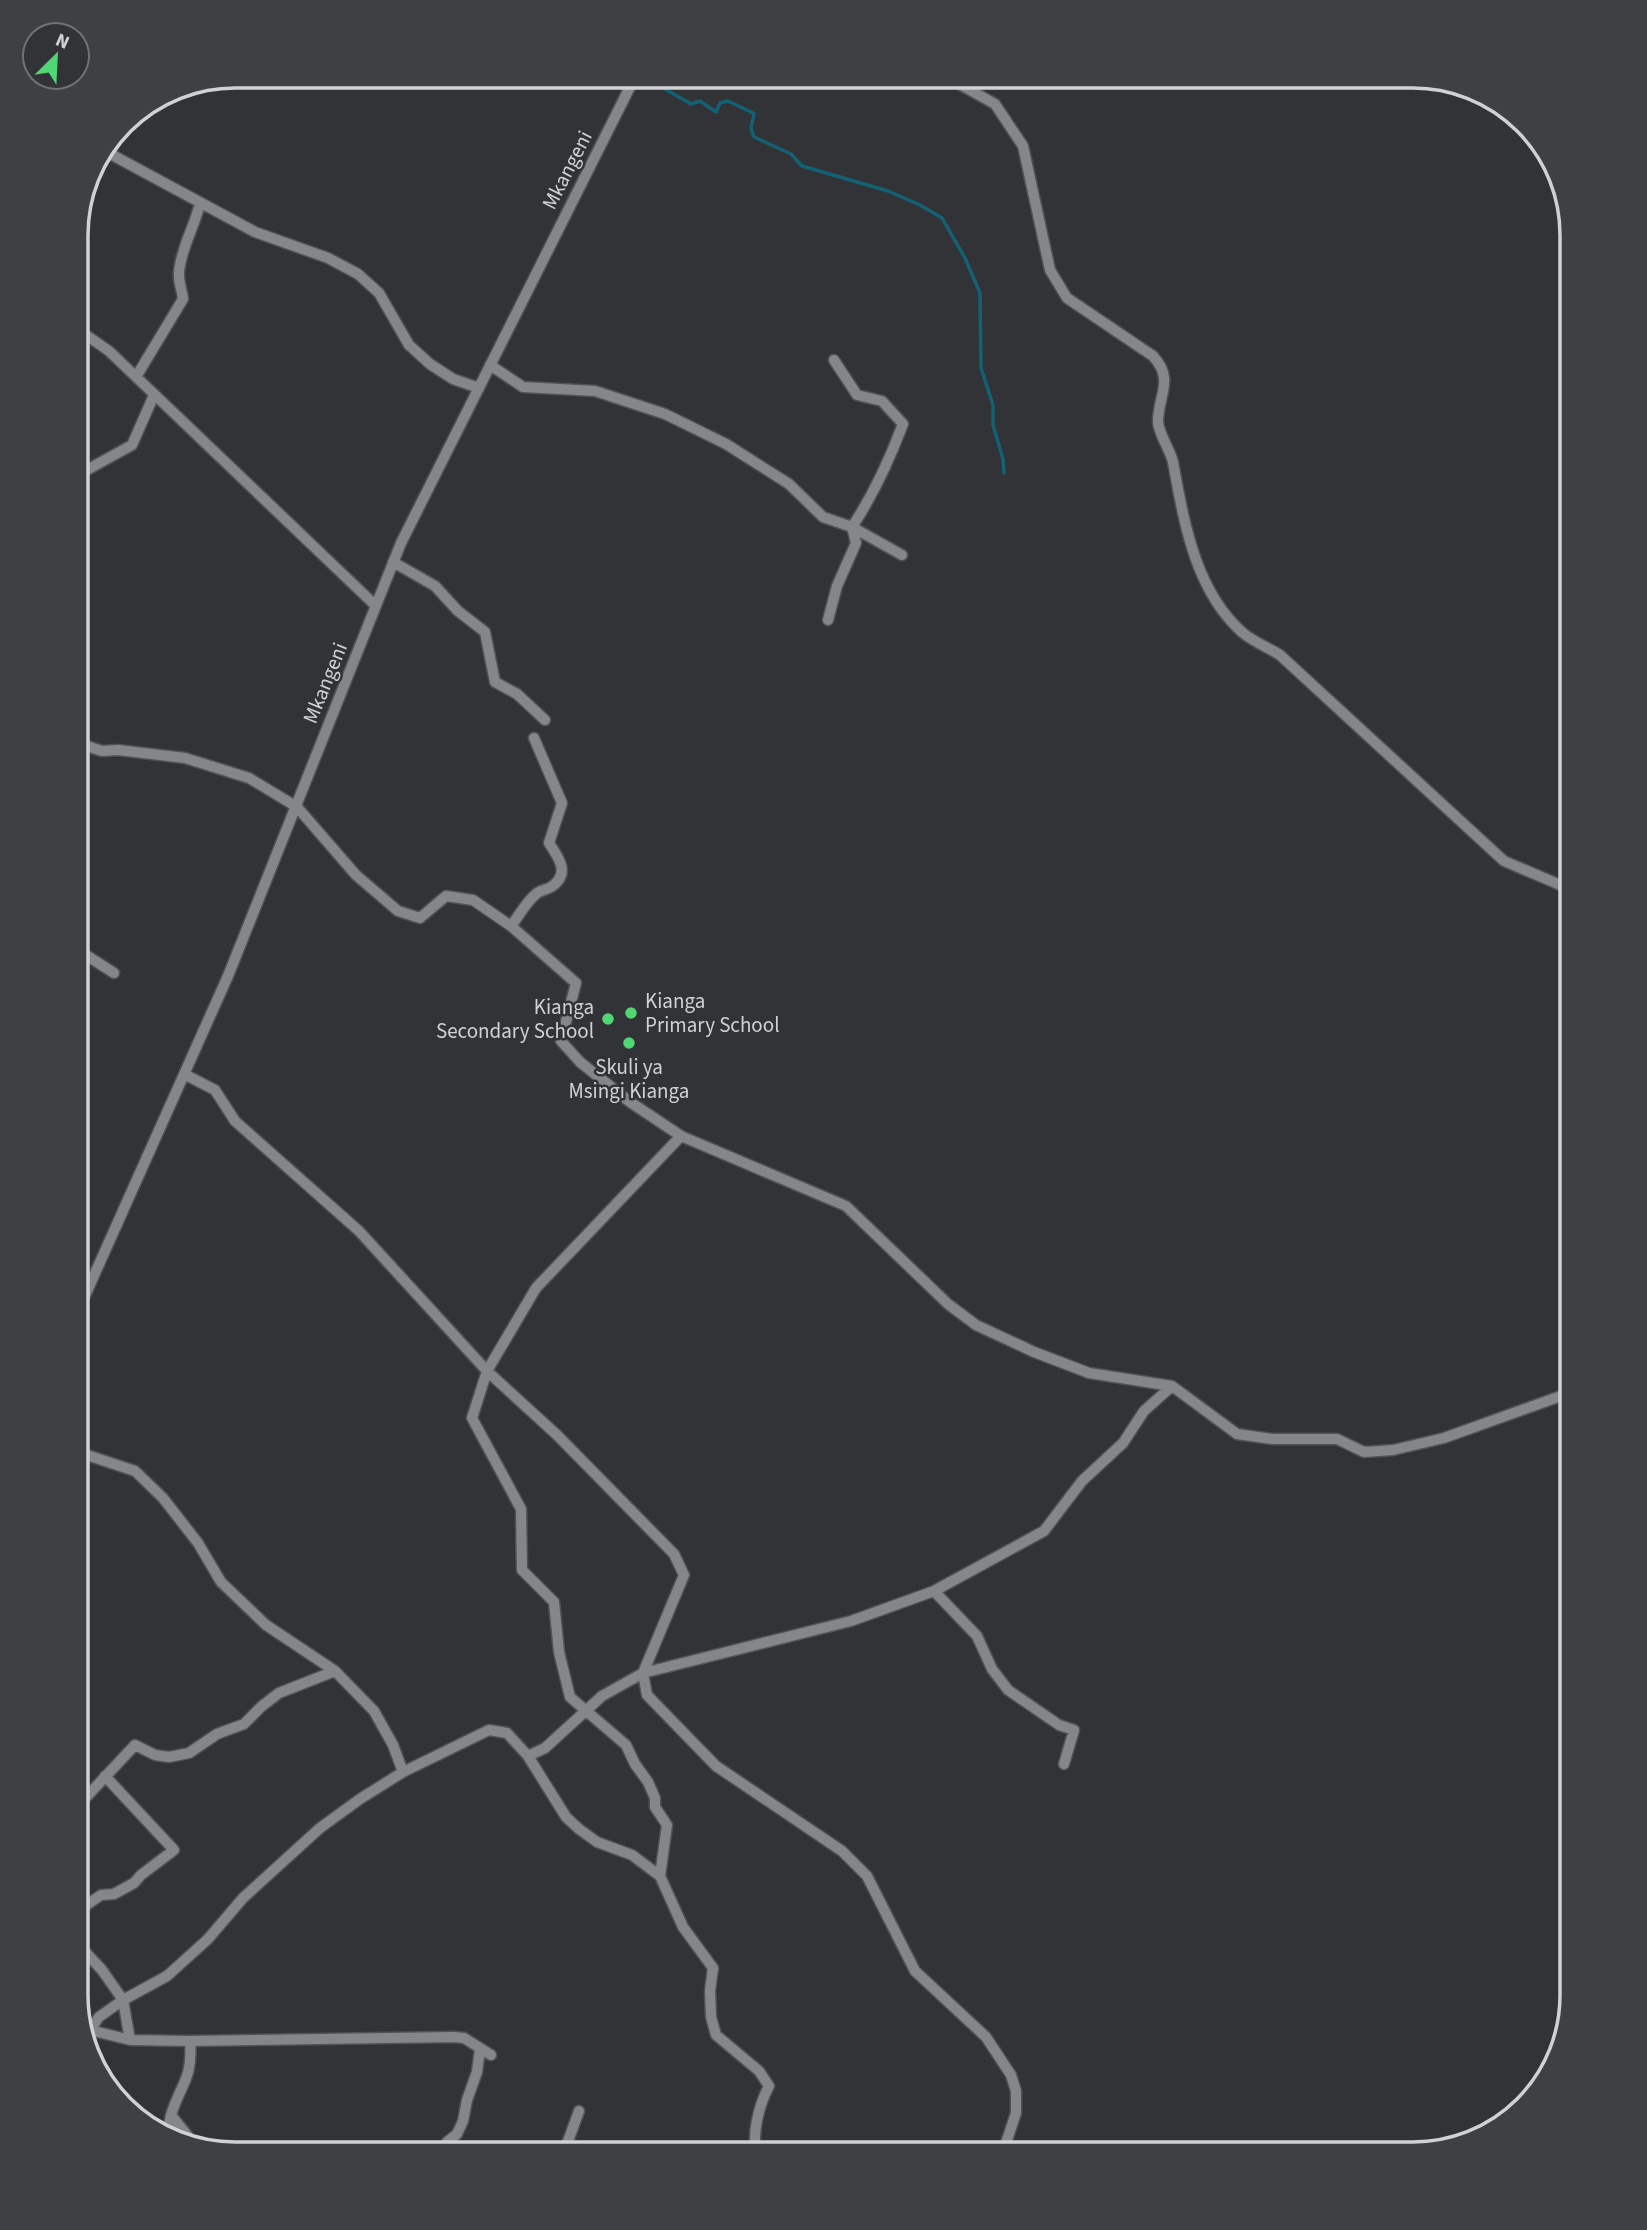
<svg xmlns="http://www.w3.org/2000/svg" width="1647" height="2230" viewBox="0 0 1647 2230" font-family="'Source Sans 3',sans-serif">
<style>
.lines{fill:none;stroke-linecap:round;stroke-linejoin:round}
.stream{stroke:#136174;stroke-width:3.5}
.minor-casing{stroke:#505254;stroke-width:13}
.minor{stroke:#84868a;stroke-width:10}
.poi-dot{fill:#51d674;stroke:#323337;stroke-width:2.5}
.labels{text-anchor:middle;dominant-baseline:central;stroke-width:5;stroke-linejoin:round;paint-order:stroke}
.street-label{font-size:21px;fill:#d0d1d3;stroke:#323337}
.poi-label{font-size:21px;fill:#d0d1d3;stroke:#323337;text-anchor:start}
.rim{fill:none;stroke:#d0d1d3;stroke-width:3.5}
</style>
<rect width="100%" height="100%" fill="#323337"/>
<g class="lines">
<path class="stream" d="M646,75C660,88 675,94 691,104L700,101L716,112L720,103L728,101L751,112L754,114L751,128L754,137L791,154L802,166L888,191L920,205L942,218L965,258L980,293L981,368L993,405V425L1003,459L1004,473"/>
<g class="minor-casing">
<path id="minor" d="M943,75L995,104L1023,146L1050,270L1067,298L1153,356C1175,380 1158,395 1158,422C1159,435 1170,449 1173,462C1184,522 1195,591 1243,633C1254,642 1269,648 1280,655L1504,861L1572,890
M103,150L255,232L328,258L358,274L379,293L409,345L430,364L453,379L479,388
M76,328L109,351L376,606
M490,365L523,387L595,391L665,414L726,444L789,484L823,517L852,527L902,555
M136,377L183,299C182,290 178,281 179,272C181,248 195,226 200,203
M76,476L132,445L154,395
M393,562L435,586L458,611L485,632L495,682L517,694L545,720
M828,620L837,586L856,543L852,527C874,494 889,461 903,424L882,401L857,395L834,360
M76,738L87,746L102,751L118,750L185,758L249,778L297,807L356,875L398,911L420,918L446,896L473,900L511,926L576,983L561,1041L580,1062L630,1102L681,1136L846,1206L948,1304L976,1325L1034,1352L1089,1373L1172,1386L1237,1434L1272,1439H1337L1364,1452L1393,1450L1444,1438L1572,1392
M511,926C519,916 526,902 536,894C540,890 546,890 551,887C571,874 559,858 549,843L562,803L534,738
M75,948L114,973
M184,1074L215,1090L235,1121L359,1231L487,1371L557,1435L674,1554L684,1575L643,1673L647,1695L716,1766L842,1851L867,1876L915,1971L986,2037L1011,2075L1016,2091V2113L1002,2155
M75,1318L228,976L401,543L636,75
M75,1451L135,1471L163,1498L198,1543L221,1582L266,1625L335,1671L374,1711L393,1745L403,1772
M934,1591L1044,1531L1082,1481L1123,1443L1144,1411L1172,1386
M528,1756L545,1748L602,1696L643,1673L851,1621L934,1591L977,1636L992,1669L1008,1690L1059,1725L1074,1730L1064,1764
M75,1809L135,1745L155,1755L169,1757L189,1753L217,1734L244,1724L262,1706L279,1693L335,1671
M660,1876L667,1825L655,1807V1798L648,1782L635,1764L626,1745L570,1697L559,1652L554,1602L522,1570L521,1509L472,1418L487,1371L536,1288L681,1136
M75,1913L101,1895L114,1894L134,1883L141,1875L174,1850L105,1776
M75,1941L102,1970L123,2000L130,2040L190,2041C193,2079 181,2083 171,2115C169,2123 169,2130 166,2137
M85,2030H90L99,2017L123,2000L167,1976L208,1939L243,1898L320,1828L360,1799L403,1772L489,1730L507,1733L528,1756L566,1817L579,1829L597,1842L632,1855L660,1876L683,1927L713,1968L710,1991L711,2017L716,2035L759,2071L769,2086C760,2103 750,2136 758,2155
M90,2030L130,2040
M190,2041L454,2037L464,2038L491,2055
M171,2115L195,2145
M451,2154L447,2142L457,2134L463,2121L467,2100L477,2072L480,2049
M563,2155L579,2111"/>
</g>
<use href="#minor" class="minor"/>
</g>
<g class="poi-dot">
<circle cx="631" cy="1013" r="7"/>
<circle cx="608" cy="1019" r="7"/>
<circle cx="629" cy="1043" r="7"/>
</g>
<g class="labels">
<g class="street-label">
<text transform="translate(567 170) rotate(-63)">Mkangeni</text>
<text transform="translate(325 683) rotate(-68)">Mkangeni</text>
</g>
<g class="poi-label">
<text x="645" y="1001">Kianga<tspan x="645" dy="24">Primary School</tspan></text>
<text x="594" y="1007" text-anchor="end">Kianga<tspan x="594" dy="24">Secondary School</tspan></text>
<text x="629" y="1067" text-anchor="middle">Skuli ya<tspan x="629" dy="24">Msingi Kianga</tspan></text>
</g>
</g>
<path d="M0 0H1647V2230H0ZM235 88H1413A147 147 0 0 1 1560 235V1995A147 147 0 0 1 1413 2142H235A147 147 0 0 1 88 1995V235A147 147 0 0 1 235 88Z" fill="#3f4043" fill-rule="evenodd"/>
<path class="rim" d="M235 88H1413A147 147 0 0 1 1560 235V1995A147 147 0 0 1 1413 2142H235A147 147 0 0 1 88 1995V235A147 147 0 0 1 235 88Z"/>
<g transform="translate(56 56) rotate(24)"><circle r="33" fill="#323337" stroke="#717275" stroke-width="2"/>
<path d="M0-5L12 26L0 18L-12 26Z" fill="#51d674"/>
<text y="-10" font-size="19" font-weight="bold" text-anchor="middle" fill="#d0d1d3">N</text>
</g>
</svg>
